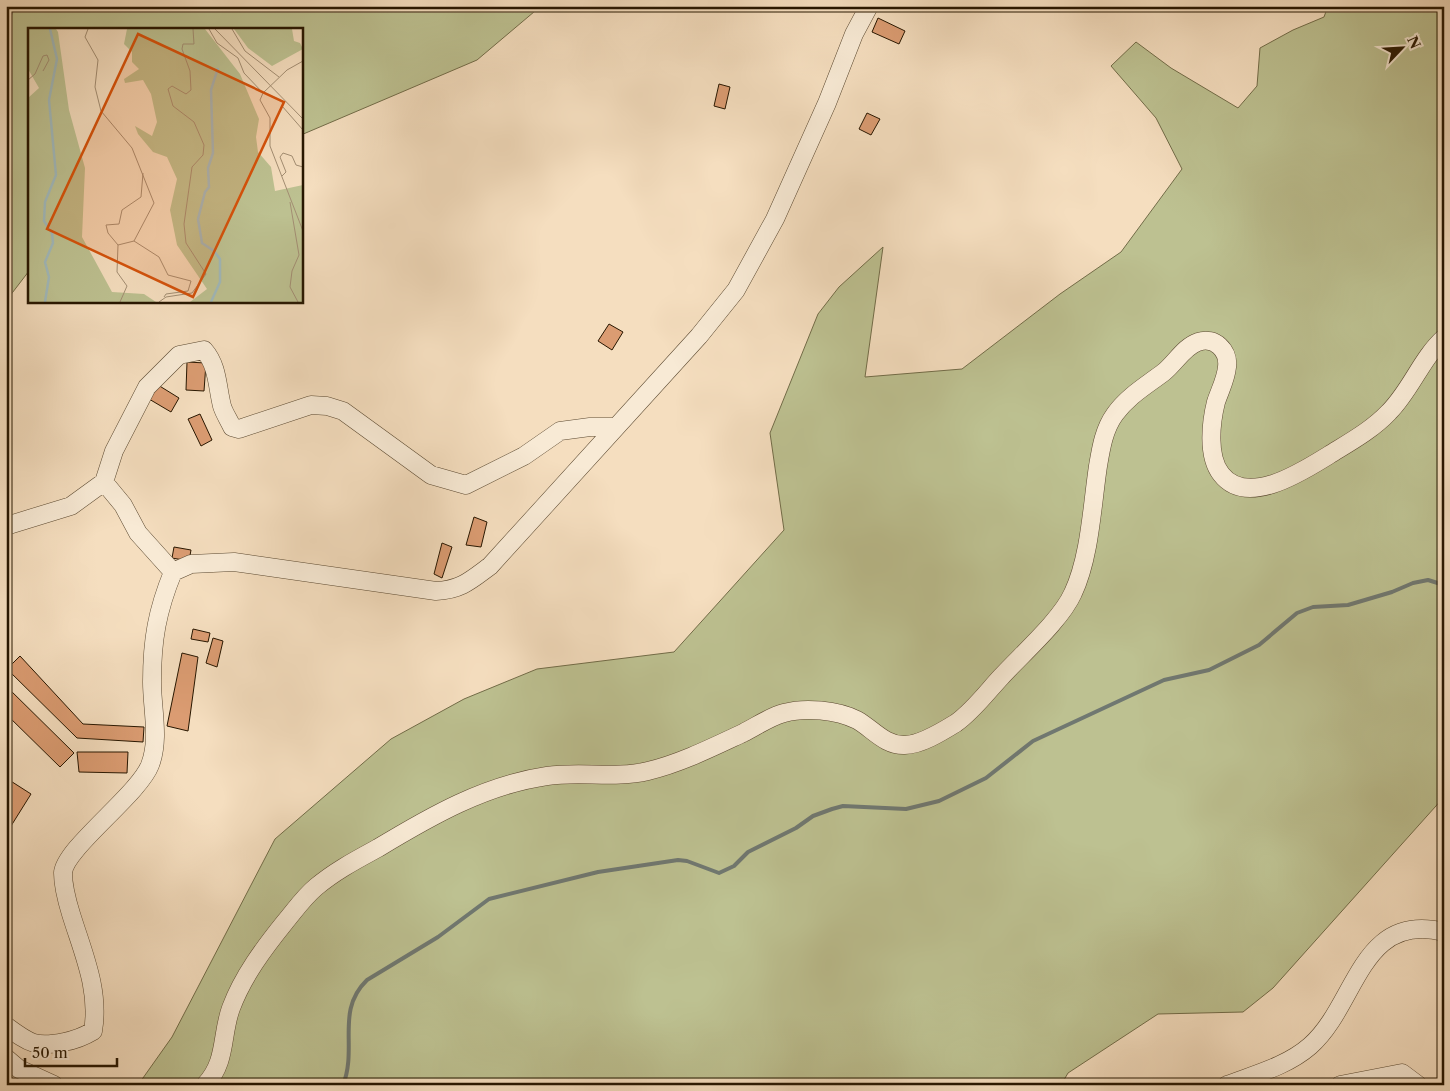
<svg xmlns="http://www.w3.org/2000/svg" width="1450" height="1091" viewBox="0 0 1450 1091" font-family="'Libre Caslon Text',serif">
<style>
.green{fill:#bdc191;stroke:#726c48}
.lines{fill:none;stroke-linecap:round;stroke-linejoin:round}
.stream{stroke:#707871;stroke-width:4}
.building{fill:#db9c72;stroke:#271600}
.minor-casing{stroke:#5a4830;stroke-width:19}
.minor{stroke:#f8ead5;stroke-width:18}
.inset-river{fill:none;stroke:#a0b9bc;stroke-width:2.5}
.inset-road{fill:none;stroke:#a38e73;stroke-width:1}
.view{fill:#d5520b;fill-opacity:0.15;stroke:#d5520b;stroke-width:2.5}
.inset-edge{fill:none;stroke:#271600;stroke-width:2.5}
</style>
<rect width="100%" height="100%" fill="#f5debf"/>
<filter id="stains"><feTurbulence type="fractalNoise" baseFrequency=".004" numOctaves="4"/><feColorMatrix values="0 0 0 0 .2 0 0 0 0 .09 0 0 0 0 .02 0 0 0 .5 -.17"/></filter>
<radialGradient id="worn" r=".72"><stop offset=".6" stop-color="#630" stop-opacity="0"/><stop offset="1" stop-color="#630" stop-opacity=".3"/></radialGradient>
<path class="green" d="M6,6H541L477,60L301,135V29H29V271L6,301Z
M1328,6H1444V797L1273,988L1243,1012L1158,1014L1068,1073L1061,1085H138L172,1037L275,839L391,739L464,699L537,669L674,652L784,530L770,433L818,314L839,287L883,247L865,377L962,369L1060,294L1121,252L1182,169L1156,118L1111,66L1136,42L1171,68L1238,108L1257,86L1260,48L1293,30L1324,17Z"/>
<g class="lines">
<path class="stream" d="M6,24L14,6
M343,1085C358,1047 335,1011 367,980L438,937L489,899L598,872L678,860L687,861L719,873L734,866L748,852L796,828L813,816L832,809L843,806L906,809L939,801L986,778L1033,741L1164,680L1209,670L1259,645L1297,613L1313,607L1348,605L1392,592L1413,583L1428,580L1444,585"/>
</g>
<path class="building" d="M878,18L905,31L899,44L872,32Z
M719,84L730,87L725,109L714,106Z
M867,113L880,119L871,135L859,129Z
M609,324L623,332L612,350L598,341Z
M187,362L206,363L204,391L186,390Z
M158,385L179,398L171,412L149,399Z
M200,414L212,440L201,446L188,419Z
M474,517L487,522L481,547L466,545Z
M442,543L452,547L442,578L434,574Z
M174,547L191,550L189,561L172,558Z
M193,629L210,633L208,642L191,639Z
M213,638L223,641L217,667L206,663Z
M182,653L198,657L188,731L167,726Z
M20,656L83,724L144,727L143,742L77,738L7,669Z
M6,686L74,753L60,767L6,714Z
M77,752H128L127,773L79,772Z
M6,778L31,794L6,834Z"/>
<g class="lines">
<g class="minor-casing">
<path id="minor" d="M6,526L71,506L104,482L114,451L147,387L179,355L204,350C218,366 217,386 222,406C224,413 229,420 232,427L239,429L311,405L327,406L343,411L431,475L466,485L524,456L560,431L590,427H614
M173,572L191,564L234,562L436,591C461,590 471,580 490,566L699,336L736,290L775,219L827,103L854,34L869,6
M6,1026C29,1043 35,1048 64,1042C75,1040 83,1037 93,1031C100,990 83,953 71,914C67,901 63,887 63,873C64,849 139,794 150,765C160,739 152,709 152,682C152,640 157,611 173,572L138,533L123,505L104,482
M6,1058L19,1069L54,1085
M205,1085C227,1062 221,1035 231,1008C243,976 264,948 285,922C295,910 304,897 316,887C335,871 356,860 378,848C431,816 485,785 547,776C581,771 615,779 648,771C681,763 713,747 743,733C757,726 769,717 784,713C805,707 837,710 857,720C873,729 885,746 905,745C921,745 943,731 956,723C973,711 987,692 1001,677C1022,654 1061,620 1073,593C1090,557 1092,506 1098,466C1101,448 1104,429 1115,414C1128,396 1147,385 1164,372C1175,363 1185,346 1198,342C1215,336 1229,351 1227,367C1226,379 1220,390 1216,402C1211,422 1207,456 1221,474C1247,508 1303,471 1329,455C1350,442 1372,430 1389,412C1411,390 1421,359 1444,338
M1227,1085C1256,1074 1287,1066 1310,1046C1357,1005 1360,911 1444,932
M1340,1085L1402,1073L1418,1085"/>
</g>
<use href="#minor" class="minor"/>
</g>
<g transform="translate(28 28)">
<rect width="275" height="275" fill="#f5debf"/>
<path d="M0,1H28L30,4L41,82L57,140L54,209L84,264L116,266L128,274H0V70L11,60L0,41ZM99,1H177L212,46L231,91L228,109L230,124L243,139L247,163L275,157V274H162L179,261L149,217L142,182L149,151L139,129L125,124L110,106L107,98L124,108L129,94L123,66L115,52L97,55L96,51L111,41L104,34V24L96,16ZM206,1H264L266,13L272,15L275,21L244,38L220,20Z" fill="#bdc191"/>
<path class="inset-river" d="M17,274L21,249L17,234L25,215L24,205L16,193L17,174L28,147L21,72L29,31L22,1M183,274L192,254V231L186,223L174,215L170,191L177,164L181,159L180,140L185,125L183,62L190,40"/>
<path class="inset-road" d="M60,1L57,9L70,32L67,59L73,83L104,120L126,175L106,213M181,1L189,15L210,30L216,45L235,65M187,1L275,91M204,1L217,23L251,49M0,25V46M275,33L259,42L235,65L232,72L242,90V118L275,203M0,52L7,46L15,28L19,27L21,32L15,43M241,106L254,78L275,102M254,148L258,144L252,129L255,125L264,128L268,137L275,139M262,174L271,227L264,243L262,259L270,274M90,217L106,213L131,229L140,247L163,253L160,263L138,266L136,269M92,274L99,258L89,244L90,217L80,205L78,197L91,196L94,182L113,169L115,145M131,274L138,269L164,265L178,246L158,215L156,196L164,139L175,127L176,117L166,94L145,78L140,61L144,58L158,66L163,62L162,43L154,21L155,16H166L165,1"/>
<path class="view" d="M110,6L256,74L165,269L19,201Z"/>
<rect width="275" height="275" class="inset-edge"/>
</g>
<rect width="1450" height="1091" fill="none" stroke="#f5debf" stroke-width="25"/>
<rect x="8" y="8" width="1435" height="1076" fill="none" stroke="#271600" stroke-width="2.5"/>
<rect x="12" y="12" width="1425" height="1066" fill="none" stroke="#271600"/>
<g transform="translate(1402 48) rotate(65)" stroke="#f8ead5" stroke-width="4" paint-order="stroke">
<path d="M0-4L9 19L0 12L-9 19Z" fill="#271600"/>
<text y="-8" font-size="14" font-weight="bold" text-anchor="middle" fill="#271600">N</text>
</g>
<path d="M25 1058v8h92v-8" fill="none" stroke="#271600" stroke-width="2.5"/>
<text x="32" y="1058" font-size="15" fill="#271600" stroke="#f8ead5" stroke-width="4" paint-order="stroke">50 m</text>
<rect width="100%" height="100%" filter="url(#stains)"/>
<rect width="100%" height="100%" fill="url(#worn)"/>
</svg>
